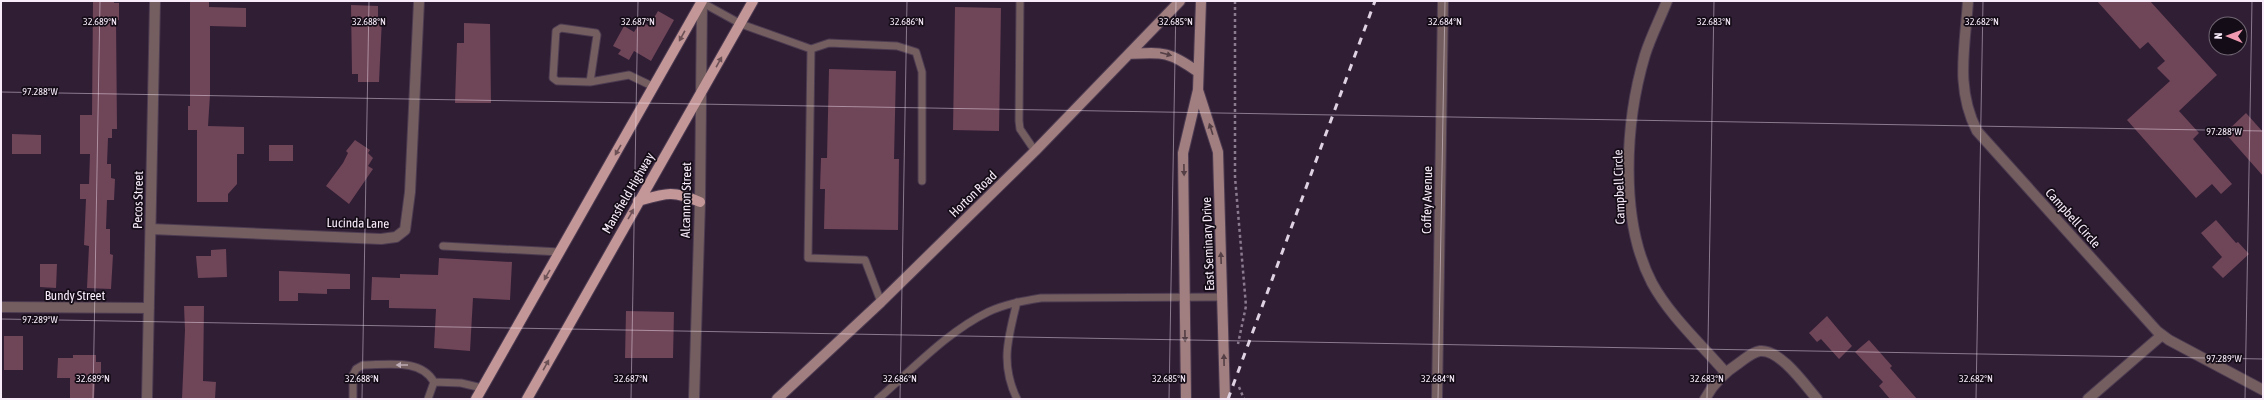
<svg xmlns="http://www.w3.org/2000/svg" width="2264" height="400" viewBox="0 0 2264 400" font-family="'Asap Condensed',sans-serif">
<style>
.building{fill:#6f4558}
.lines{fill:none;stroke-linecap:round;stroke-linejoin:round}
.lane-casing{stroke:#4c3b51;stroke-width:9}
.street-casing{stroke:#4c3b51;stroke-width:12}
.secondary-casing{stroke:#4c3b51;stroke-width:12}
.primary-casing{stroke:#4c3b51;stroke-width:12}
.path{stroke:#8b7b8f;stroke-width:2.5;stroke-dasharray:3 3;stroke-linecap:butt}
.lane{stroke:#745e5f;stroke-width:7}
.street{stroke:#745e5f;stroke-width:10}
.secondary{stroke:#a17e7f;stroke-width:10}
.primary{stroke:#c39697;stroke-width:10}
.rail{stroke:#dfd2e2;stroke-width:3;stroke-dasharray:7 7;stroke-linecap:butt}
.oneway{fill:#6c5156}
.oneway2{fill:#533f45}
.oneway3{fill:#bdacb5}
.ticks{fill:none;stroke:#f8ecfb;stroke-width:1;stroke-opacity:0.45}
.labels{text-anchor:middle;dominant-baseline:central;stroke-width:3.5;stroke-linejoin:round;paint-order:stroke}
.street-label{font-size:13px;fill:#f8ecfb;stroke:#140c16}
.ticks-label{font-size:10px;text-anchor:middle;fill:#f8ecfb;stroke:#140c16;stroke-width:3.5;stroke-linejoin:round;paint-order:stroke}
</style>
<rect width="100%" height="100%" fill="#301e35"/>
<path class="building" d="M93,1H114V3H119V20H116L117,129H112V138H108L107,164H111V178L115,179L114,200H107L106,229H110V254L113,255L111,289L87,288L89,246L84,245L86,199H80V184H89L90,154H80V115H92Z
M190,1H209V7L246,8V27L210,26V95L208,126L244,127V154H237V184L228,194V202H197V130H188V106H190Z
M2097,1H2150L2217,75L2179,111L2199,133L2193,139L2232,184L2221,194L2212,184L2196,198L2127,120L2170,81L2157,68L2165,61L2148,42L2140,49Z
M351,5L378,6V18H382L379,82H358V74H352Z
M955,7L1001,8L999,131L953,130Z
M658,11L674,20L651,61L634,51L629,60L618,54L621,50L613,46L624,26L634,32L641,21L649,26Z
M464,23L490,24L491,103H455L457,43H464Z
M829,69L896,71L894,159H899L898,230L824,229L825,189H820L821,158H827Z
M2246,113L2263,132V176L2225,133Z
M12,134L41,135V154H12Z
M355,140L370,150L368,153L373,158L368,166L373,169L349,204L326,186L343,163L348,153L346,151Z
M269,145H293V161H269Z
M2216,220L2236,243L2238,242L2249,254L2223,278L2212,267L2222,257L2201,233Z
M226,249L227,277L198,278L196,256H211V250Z
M439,258L512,262L510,300L473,298L470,351L434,348L436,309L389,308V300H371L372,277L400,278V274L438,275Z
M40,264H57L56,288L40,287Z
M279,271L350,274V289H327V294L298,293V301H279Z
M184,306H204L203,381L216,382L215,399H182L185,330Z
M626,311L674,312L673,358H625Z
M1827,316L1852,346L1839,359L1821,339L1817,342L1809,333Z
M4,336H23V370H4Z
M1869,340L1892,366L1890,368L1917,399H1890L1879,386L1883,382L1855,352Z
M73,355H96V362H101V381H95L94,399H70V378H57L58,358H73Z"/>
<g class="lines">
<g class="lane-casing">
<path id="lane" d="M1020,1L1019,121L1020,129L1035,151
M701,2L741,24L811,49L808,258L865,260L881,302
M811,49L829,43L897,46L916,52L922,72V181
M590,82L597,35L596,33L561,28L556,31L553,78L557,81L590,82L629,75L654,87
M443,246L560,252
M1017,302C1008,338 1000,364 1017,399
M434,382L461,383L482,388
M353,399V375L356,369L363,365C386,365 421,358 434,382L428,399
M878,399C913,369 947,332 988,312C1005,304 1023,301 1041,298L1223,297"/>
</g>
<g class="street-casing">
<path id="street" d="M1667,1C1660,19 1651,36 1645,55C1625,122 1619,220 1652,283C1670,316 1701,344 1725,372
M1968,1C1965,48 1955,88 1977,131L2157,331L2169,340L2263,390
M151,229L381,239L396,237L405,230L410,192L419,1
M1,307L149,308
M147,399L155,1
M694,399L700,202L702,1
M1437,399L1443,1
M1705,399C1713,384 1725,372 1739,363C1745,359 1752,352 1760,351C1780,349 1805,385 1817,399
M2088,399L2162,335"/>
</g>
<g class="secondary-casing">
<path id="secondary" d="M1129,54C1163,52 1169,51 1198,72
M1198,90L1218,152L1225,399
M777,399L881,302L1035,151L1180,1
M1186,399L1183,153L1198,90L1201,1"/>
</g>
<g class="primary-casing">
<path id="primary" d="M638,201C666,193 673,190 700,202
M476,399L702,1
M527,399L753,1"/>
</g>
<path class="path" d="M1235,1V177L1246,306L1238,344
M1239,387L1244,399"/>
<use href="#lane" class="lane"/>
<use href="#street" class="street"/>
<use href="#secondary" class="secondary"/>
<use href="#primary" class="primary"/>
<path class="rail" d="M1228,399L1375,1"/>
</g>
<defs><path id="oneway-solid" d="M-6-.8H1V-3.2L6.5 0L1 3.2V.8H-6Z"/></defs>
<g class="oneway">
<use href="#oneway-solid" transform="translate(682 36) rotate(119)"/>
<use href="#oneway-solid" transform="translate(719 62) rotate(-61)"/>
<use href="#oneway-solid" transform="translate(618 150) rotate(120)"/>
<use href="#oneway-solid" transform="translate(631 214) rotate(-60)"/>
<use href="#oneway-solid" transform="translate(547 275) rotate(120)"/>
<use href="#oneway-solid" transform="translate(546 365) rotate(-61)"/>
</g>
<g class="oneway2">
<use href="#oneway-solid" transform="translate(1166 54) rotate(15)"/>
<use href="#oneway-solid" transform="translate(1211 129) rotate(-108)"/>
<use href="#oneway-solid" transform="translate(1184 170) rotate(89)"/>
<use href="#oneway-solid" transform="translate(1221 258) rotate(-92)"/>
<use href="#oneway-solid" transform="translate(1185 336) rotate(89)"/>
<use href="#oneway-solid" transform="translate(1224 360) rotate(-91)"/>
</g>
<use class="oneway3" href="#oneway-solid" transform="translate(402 365) rotate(180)"/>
<path class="ticks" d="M1,92L2263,131M1,319L2263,359M93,399L100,1M362,399L369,1M631,399L638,1M900,399L907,1M1169,399L1176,1M1438,399L1445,1M1707,399L1714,1M1976,399L1983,1M2245,399L2252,1"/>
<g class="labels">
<g class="street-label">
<text transform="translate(1619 187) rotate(-92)">Campbell Circle</text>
<text transform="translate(628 193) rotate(-60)">Mansfield Highway</text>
<text transform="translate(973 194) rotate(-44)">Horton Road</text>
<text transform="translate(138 200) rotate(-89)">Pecos Street</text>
<text transform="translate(686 200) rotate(-89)">Alcannon Street</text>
<text transform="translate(1427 200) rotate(-89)">Coffey Avenue</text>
<text transform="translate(2073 218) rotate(48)">Campbell Circle</text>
<text transform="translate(358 223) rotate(1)">Lucinda Lane</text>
<text transform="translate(1208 244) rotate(-92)">East Seminary Drive</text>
<text x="75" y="295">Bundy Street</text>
</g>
</g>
<g class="ticks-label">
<text x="100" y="25">32.689°N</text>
<text x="369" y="25">32.688°N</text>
<text x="638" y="25">32.687°N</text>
<text x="907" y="25">32.686°N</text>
<text x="1176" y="25">32.685°N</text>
<text x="1445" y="25">32.684°N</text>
<text x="1714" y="25">32.683°N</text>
<text x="1982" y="25">32.682°N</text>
<text x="40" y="95">97.288°W</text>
<text x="2224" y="135">97.288°W</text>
<text x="40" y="323">97.289°W</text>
<text x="2224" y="362">97.289°W</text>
<text x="93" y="382">32.689°N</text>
<text x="362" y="382">32.688°N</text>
<text x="631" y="382">32.687°N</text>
<text x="900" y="382">32.686°N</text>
<text x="1169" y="382">32.685°N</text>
<text x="1438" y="382">32.684°N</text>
<text x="1707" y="382">32.683°N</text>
<text x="1976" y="382">32.682°N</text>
</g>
<rect width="2264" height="400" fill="none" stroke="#f8ecfb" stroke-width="4"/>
<g transform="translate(2228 36) rotate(271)"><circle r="19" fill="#140c16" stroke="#6f6672"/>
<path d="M0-3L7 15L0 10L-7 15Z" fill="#f19ab1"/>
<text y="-6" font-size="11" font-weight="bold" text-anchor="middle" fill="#f8ecfb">N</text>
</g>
</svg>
